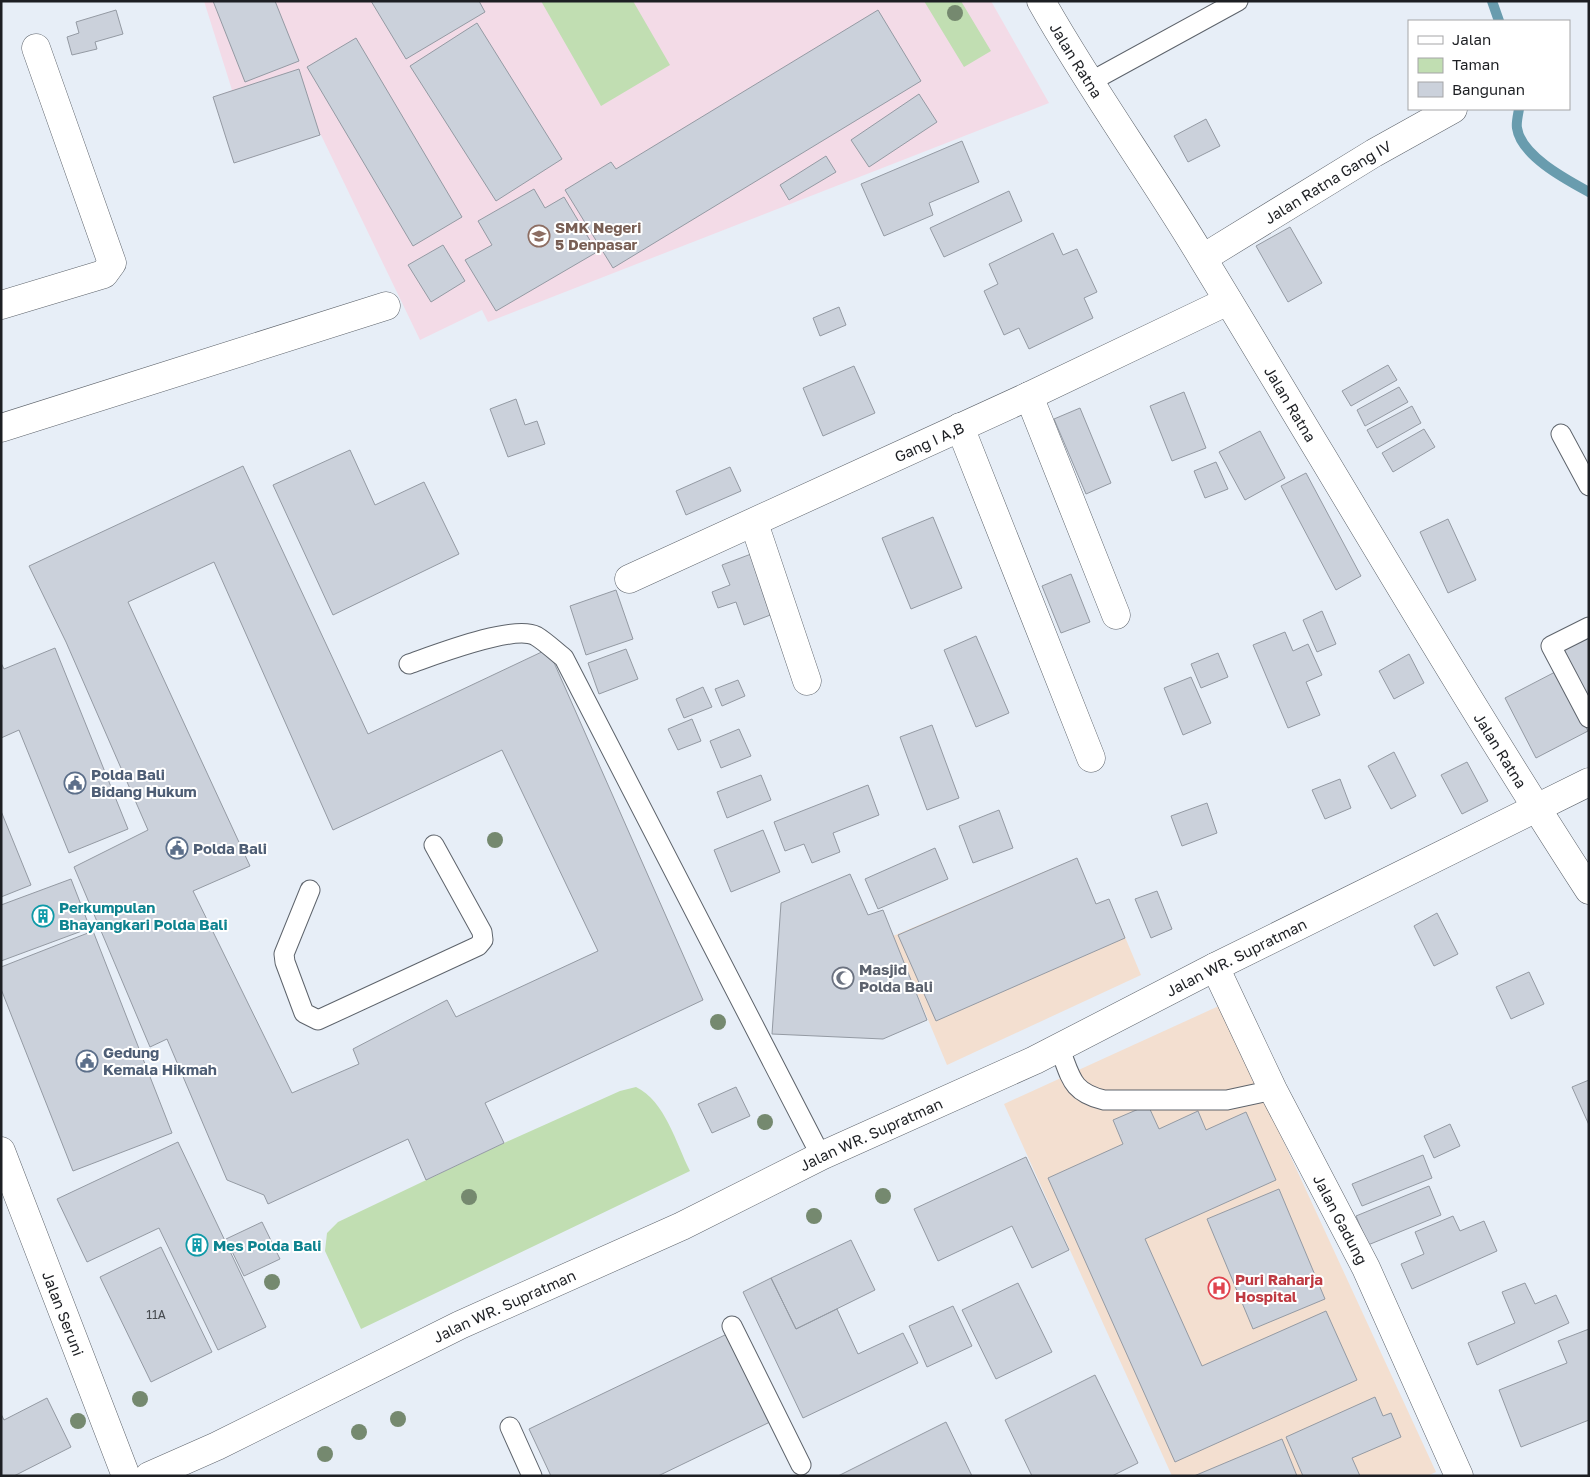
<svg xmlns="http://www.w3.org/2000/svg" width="1590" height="1477" viewBox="0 0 1590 1477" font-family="'Golos Text',sans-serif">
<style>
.education{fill:#f3dbe7}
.medical{fill:#f3dfd0}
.green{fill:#c1deb2}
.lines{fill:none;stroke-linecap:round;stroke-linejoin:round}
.stream{stroke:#699cae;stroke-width:10}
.building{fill:#cbd1db;stroke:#949aa3;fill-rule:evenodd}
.service-casing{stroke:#5d636b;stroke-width:21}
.minor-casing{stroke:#5d636b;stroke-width:29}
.tertiary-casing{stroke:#5d636b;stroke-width:29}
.primary-casing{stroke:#5d636b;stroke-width:29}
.service{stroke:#fff;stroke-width:19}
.minor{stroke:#fff;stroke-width:28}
.tertiary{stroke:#fff;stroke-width:28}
.primary{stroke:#fff;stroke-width:28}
.tree{fill:#75896f}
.labels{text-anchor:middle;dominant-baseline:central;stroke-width:4;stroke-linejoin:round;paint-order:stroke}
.number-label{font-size:12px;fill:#484c51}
.street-label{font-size:15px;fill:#1d1f23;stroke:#fff}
.education-label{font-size:15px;font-weight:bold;fill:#785e54;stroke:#fff;text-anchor:start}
.service-label{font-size:15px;font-weight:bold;fill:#4e5e75;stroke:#fff;text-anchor:start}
.culture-label{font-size:15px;font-weight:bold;fill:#0d838f;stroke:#fff;text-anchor:start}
.worship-label{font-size:15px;font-weight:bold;fill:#5b616d;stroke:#fff;text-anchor:start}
.health-label{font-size:15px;font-weight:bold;fill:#be3a42;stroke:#fff;text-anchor:start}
</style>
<rect width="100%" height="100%" fill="#e7eef7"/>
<path class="education" d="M204,1H991L1049,103L488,322L482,310L420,340L321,135L234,163L213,97L232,90Z"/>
<path class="medical" d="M1077,858L1095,904L1109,899L1141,975L947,1065L893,936Z
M1221,1005L1228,1021L1436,1472L1427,1476H1172L1004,1104Z"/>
<path class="green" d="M541,1H633L670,65L601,106Z
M924,1H961L991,51L964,67Z
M636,1087C665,1101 676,1143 690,1171L361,1329L325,1251L327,1233L338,1222L504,1143L620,1091Z"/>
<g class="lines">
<path class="stream" d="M1492,1L1499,21
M1519,109C1518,115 1516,123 1517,128C1521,156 1567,180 1589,192"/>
</g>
<path class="building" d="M213,1H275L299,61L245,82Z
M371,1H479L485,12L406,59Z
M116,10L123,34L95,42L97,49L72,55L67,37L79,33L76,22Z
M878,10L921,81L613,268L565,190L611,162L616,169Z
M477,23L562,159L496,201L410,66Z
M356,38L462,217L413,246L307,67Z
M299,69L320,135L234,163L213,97Z
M919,94L937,122L869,167L851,140Z
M1206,119L1220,146L1188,162L1174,136Z
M962,141L979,182L929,203L933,215L884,236L861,184Z
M826,156L836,172L789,200L780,185Z
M534,189L545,208L564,197L597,252L496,311L465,260L492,245L478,221Z
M1009,191L1022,221L944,257L930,228Z
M1290,227L1322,283L1288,302L1256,246Z
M1053,233L1063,255L1077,249L1097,292L1084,298L1093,318L1029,349L1019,328L1004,335L984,291L998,284L989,264Z
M443,245L465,281L431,302L408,265Z
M839,307L846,325L820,336L813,318Z
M1388,365L1397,380L1351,406L1342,391Z
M854,366L875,413L823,436L803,388Z
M1399,387L1408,402L1365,426L1357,410Z
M1184,392L1206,448L1172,461L1150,406Z
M516,399L525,425L537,421L545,444L508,457L490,409Z
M1412,406L1421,423L1377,448L1367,430Z
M1080,408L1111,483L1086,494L1054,419Z
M1424,429L1435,447L1393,472L1382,453Z
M1260,431L1285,478L1245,500L1219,452Z
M350,450L375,505L424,482L459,554L333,615L273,485Z
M1216,462L1228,489L1205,498L1194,471Z
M243,466L368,734L548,649L703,1000L485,1103L504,1143L426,1180L408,1139L268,1204L264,1195L227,1180L167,1039L150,1047L74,867L148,830L66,642L29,566ZM214,562L333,830L502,750L598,951L456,1017L447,1000L353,1049L359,1064L292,1093L193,891L250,866L128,602Z
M730,467L741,491L686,515L676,491Z
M1306,473L1361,576L1336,590L1281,486Z
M933,517L962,588L911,609L882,538Z
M1448,519L1476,580L1448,593L1420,532Z
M759,551L781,611L744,625L736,602L718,608L712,592L730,585L722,565Z
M1071,574L1090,622L1061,633L1042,586Z
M616,590L633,639L586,655L570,606Z
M1322,611L1336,644L1317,652L1303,620Z
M1285,632L1293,651L1308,644L1322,675L1306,682L1320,715L1288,728L1253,645Z
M1589,634V709L1559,650Z
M976,636L1009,713L976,727L944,650Z
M55,648L128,829L69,853L19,730L1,738V663L4,669Z
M626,649L638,679L599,694L588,663Z
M1218,653L1228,677L1201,688L1191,664Z
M1409,654L1424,683L1394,699L1379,671Z
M1557,671L1588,731L1536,758L1505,698Z
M1191,677L1211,723L1183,735L1164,688Z
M738,680L745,696L722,706L715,689Z
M703,687L712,707L684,718L676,699Z
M692,719L701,741L678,750L668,729Z
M932,725L959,798L927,810L900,737Z
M739,729L751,756L721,768L710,741Z
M1394,752L1416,796L1391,809L1368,766Z
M1467,762L1488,801L1462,814L1441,775Z
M761,775L771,800L727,818L717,792Z
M1340,779L1351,808L1325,819L1312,790Z
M868,785L879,815L833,833L840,852L812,863L804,844L785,851L774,822Z
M1207,803L1217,833L1182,846L1171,816Z
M999,810L1013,848L973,863L959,826Z
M1,811L31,885L1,897Z
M763,830L780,872L731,892L714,850Z
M935,848L948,879L878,909L865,879Z
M1077,858L1096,904L1109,899L1125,938L936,1021L898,935Z
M850,874L868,915L883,910L927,1020L883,1039L772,1034L781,903Z
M71,879L90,928L1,961V905Z
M1157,891L1172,929L1151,938L1135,899Z
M1437,913L1458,954L1434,966L1414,926Z
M93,931L172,1133L73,1171L1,989V967Z
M1529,972L1544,1004L1511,1019L1496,987Z
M1589,1080V1125L1572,1087Z
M736,1087L750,1116L712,1133L698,1104Z
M1148,1105L1159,1129L1198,1111L1206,1130L1246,1112L1276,1180L1145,1239L1202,1366L1326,1311L1357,1380L1175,1462L1048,1178L1123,1144L1113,1120Z
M1450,1124L1460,1146L1434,1158L1424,1136Z
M178,1142L266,1327L218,1350L159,1228L87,1262L57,1199Z
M1423,1155L1432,1178L1362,1206L1352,1184Z
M1026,1157L1069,1250L1032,1268L1012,1226L938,1261L914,1209Z
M1429,1186L1441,1215L1368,1245L1356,1216Z
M1279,1189L1325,1299L1253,1329L1207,1219Z
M1453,1216L1460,1231L1484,1221L1497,1251L1412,1289L1401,1264L1424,1254L1415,1232Z
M262,1222L280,1259L244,1276L226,1239Z
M851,1240L875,1290L796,1329L771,1278Z
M161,1247L212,1352L151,1382L100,1277Z
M771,1278L796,1329L837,1309L858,1354L903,1333L918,1363L803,1418L743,1292Z
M1018,1283L1052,1352L996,1379L962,1310Z
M1525,1283L1535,1304L1556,1295L1569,1323L1477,1365L1468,1343L1515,1323L1502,1292Z
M953,1306L972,1346L927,1367L909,1326Z
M1589,1329V1420L1521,1447L1499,1390L1567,1363L1558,1341Z
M727,1334L770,1422L658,1476H551L529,1429Z
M1095,1375L1138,1463L1112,1476H1032L1005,1420Z
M1375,1397L1383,1416L1391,1413L1401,1437L1352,1458L1360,1476H1303L1286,1437Z
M47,1398L71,1447L14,1476H1V1414L4,1420Z
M946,1422L972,1476H838Z
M1282,1439L1297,1476H1194Z"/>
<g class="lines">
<g class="service-casing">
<path id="service" d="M1090,82L1238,1
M1561,434L1589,486
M1589,627L1551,646L1589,718
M409,664C435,655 514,624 536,636C546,642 555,651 564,658L821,1156
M310,890L284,954L285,962L304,1013L318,1020L478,946L483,940L482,932L434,845
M1059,1047C1071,1076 1070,1092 1104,1100H1227L1273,1090
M732,1326L801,1465
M510,1427L532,1476"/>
</g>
<g class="minor-casing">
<g id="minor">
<path id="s1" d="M1203,258L1374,153L1453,109"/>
<path d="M1,305L104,274L112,263L36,48"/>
<path d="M1029,396L1116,615"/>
<path d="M960,427L1091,758"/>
<path d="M1,428L386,306"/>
<path d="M754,523L807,681"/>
<path id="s2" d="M629,579L1029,396L1228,301"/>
<path id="s3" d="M1215,967L1273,1090L1366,1268L1459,1476"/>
<path id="s4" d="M1,1151L126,1476"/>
</g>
</g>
<g class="tertiary-casing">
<g id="tertiary">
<path id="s5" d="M1041,1C1091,90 1151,172 1203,259C1331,469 1455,683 1589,890"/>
</g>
</g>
<g class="primary-casing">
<g id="primary">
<path id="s6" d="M149,1476L217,1446L460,1325L682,1226L821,1156L1035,1060L1215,967L1589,782"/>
</g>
</g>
<use href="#service" class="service"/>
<use href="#minor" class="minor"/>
<use href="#tertiary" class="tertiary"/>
<use href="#primary" class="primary"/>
</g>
<g class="tree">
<circle cx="955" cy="13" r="8"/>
<circle cx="495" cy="840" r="8"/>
<circle cx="718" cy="1022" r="8"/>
<circle cx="765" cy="1122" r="8"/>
<circle cx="883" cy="1196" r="8"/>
<circle cx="469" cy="1197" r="8"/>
<circle cx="814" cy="1216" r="8"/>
<circle cx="272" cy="1282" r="8"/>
<circle cx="140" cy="1399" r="8"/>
<circle cx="398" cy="1419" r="8"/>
<circle cx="78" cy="1421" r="8"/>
<circle cx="359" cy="1432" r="8"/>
<circle cx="325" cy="1454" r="8"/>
</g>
<defs>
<g id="school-ring" transform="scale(1.125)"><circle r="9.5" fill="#fff" stroke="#8d6e63" stroke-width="1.5"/><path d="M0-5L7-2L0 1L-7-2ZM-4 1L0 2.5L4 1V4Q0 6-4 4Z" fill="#8d6e63"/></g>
<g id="civic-ring" transform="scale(1.125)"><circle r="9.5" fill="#fff" stroke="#5c6f8a" stroke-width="1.5"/><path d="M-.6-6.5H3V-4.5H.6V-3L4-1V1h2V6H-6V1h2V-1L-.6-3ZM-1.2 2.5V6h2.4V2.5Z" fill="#5c6f8a"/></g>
<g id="building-ring" transform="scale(1.125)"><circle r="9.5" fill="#fff" stroke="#0f9aa8" stroke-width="1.5"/><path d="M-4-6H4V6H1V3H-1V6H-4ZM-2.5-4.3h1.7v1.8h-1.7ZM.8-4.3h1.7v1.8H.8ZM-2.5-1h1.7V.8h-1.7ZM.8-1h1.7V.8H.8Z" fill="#0f9aa8"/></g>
<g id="mosque-ring" transform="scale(1.125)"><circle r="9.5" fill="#fff" stroke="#6b7280" stroke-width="1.5"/><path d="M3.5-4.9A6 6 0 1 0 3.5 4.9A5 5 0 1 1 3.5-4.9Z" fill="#6b7280"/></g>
<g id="hospital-ring" transform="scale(1.125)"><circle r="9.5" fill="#fff" stroke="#e0444e" stroke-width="1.5"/><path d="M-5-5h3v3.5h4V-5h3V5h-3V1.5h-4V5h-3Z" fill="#e0444e"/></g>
</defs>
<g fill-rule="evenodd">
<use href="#school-ring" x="539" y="236"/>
<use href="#civic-ring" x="75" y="783"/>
<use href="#civic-ring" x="177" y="848"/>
<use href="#building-ring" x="43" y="916"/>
<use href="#mosque-ring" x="843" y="978"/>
<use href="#civic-ring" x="87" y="1061"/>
<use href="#building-ring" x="197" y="1245"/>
<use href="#hospital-ring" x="1219" y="1288"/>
</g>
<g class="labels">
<g class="number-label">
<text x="156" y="1314">11A</text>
</g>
<g class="street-label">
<text stroke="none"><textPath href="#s5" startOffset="69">Jalan Ratna</textPath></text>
<text stroke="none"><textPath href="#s1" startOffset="146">Jalan Ratna Gang IV</textPath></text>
<text stroke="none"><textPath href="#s5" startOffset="474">Jalan Ratna</textPath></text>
<text stroke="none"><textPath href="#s2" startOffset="330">Gang I A,B</textPath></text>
<text stroke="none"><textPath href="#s5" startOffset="879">Jalan Ratna</textPath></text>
<text stroke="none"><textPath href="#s6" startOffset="1205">Jalan WR. Supratman</textPath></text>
<text stroke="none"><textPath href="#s6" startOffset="799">Jalan WR. Supratman</textPath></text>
<text stroke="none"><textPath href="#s3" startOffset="282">Jalan Gadung</textPath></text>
<text stroke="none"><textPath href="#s6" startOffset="394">Jalan WR. Supratman</textPath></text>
<text stroke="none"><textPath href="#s4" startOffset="174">Jalan Seruni</textPath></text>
</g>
<g class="education-label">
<text x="555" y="227">SMK Negeri<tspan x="555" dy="17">5 Denpasar</tspan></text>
</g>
<g class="service-label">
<text x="91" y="774">Polda Bali<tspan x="91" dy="17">Bidang Hukum</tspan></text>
<text x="193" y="848">Polda Bali</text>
<text x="103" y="1052">Gedung<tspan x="103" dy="17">Kemala Hikmah</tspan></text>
</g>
<g class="culture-label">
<text x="59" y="907">Perkumpulan<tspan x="59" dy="17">Bhayangkari Polda Bali</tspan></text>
<text x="213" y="1245">Mes Polda Bali</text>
</g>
<g class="worship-label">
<text x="859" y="969">Masjid<tspan x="859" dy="17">Polda Bali</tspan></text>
</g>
<g class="health-label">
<text x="1235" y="1279">Puri Raharja<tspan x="1235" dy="17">Hospital</tspan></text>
</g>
</g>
<rect width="1590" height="1477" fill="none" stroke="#1d1f23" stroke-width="5"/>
<rect x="1408" y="20" width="162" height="90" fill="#ffffff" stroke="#a5a5a7"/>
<rect x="1418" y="36" width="25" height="8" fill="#ffffff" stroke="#a5a5a7"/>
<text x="1452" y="45" font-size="15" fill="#1d1f23">Jalan</text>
<rect x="1418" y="58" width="25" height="15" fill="#c1deb2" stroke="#a5a5a7"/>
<text x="1452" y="70" font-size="15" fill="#1d1f23">Taman</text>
<rect x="1418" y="82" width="25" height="15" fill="#cbd1db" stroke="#a5a5a7"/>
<text x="1452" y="95" font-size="15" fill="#1d1f23">Bangunan</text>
</svg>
